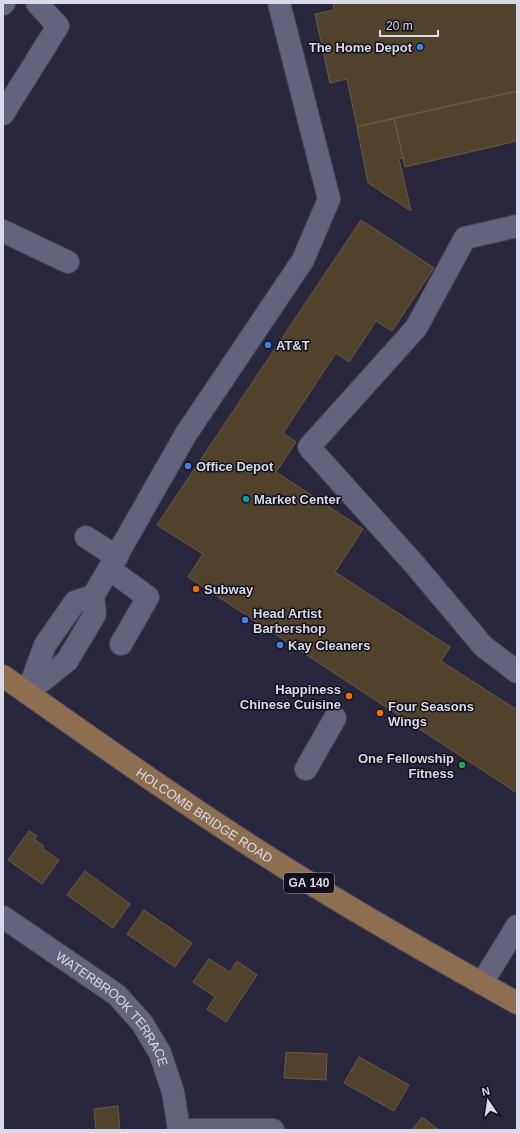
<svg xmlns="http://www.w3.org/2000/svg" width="520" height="1133" viewBox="0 0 520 1133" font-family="Arial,sans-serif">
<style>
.building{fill:#51422c;stroke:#6a5b44}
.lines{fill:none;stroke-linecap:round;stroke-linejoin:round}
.minor-casing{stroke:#454457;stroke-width:24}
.major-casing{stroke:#454457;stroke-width:24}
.minor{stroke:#63637d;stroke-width:22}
.major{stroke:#8e6e51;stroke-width:22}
.shop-dot{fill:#3f7fe0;stroke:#12111b;stroke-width:1.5}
.culture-dot{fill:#0f9aa8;stroke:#12111b;stroke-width:1.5}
.food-dot{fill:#e8710a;stroke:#12111b;stroke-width:1.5}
.leisure-dot{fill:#2e9e5b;stroke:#12111b;stroke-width:1.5}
.labels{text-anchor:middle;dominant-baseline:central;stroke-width:3;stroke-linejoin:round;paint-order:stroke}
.shield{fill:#12111b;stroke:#9d9eaa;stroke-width:1}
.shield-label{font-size:12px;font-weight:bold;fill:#d9dae8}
.poi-label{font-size:13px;font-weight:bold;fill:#d9dae8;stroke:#12111b;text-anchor:start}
.street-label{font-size:13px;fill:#d9dae8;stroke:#12111b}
</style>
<rect width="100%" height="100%" fill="#28273d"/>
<path class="building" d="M333,3H517V91L357,127L347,79L330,83L315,14L334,10Z
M517,91V141L405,167L394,118Z
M394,118L403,158L399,159L411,211L368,183L357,127Z
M361,220L434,268L392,331L376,321L349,362L336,353L283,433L296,442L276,472L363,529L335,572L450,647L441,661L517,710V793L188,577L203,554L157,525Z
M29,831L37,836L34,839L44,846L42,848L59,860L42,884L8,860Z
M85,871L130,904L113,928L67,895Z
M144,910L192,943L175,967L127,934Z
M209,959L230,972L237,961L257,975L226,1022L207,1009L215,997L193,982Z
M286,1052L327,1054L326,1080L284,1078Z
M359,1057L409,1085L394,1111L344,1083Z
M118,1106L120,1130H96L94,1109Z
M422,1117L439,1130H412Z"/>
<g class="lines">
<g class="minor-casing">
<g id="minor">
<path d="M3,4L4,3"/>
<path d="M3,114L58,26L37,3"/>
<path d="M517,226L465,238L416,328L309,447L415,565L483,646L517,672"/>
<path d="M3,231L68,262"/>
<path d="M86,537L117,557"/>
<path d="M121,644L148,597L109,569L186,434L303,260L329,199L279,3"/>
<path d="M28,692L45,645L75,602L93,596"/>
<path d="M27,693L67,661L95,614L93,596L109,569"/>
<path d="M306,769L335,718"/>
<path id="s1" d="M3,917L117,995L142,1023L160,1053L173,1092L179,1130"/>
<path d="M482,983L517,926"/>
<path d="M179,1130H273"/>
</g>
</g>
<g class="major-casing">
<g id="major">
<path id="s2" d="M3,676C94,740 185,805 279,864C357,913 436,958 517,1003"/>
</g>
</g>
<use href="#minor" class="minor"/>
<use href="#major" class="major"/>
</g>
<g class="shop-dot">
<circle cx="420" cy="47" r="4"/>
<circle cx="268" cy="345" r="4"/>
<circle cx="188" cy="466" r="4"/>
<circle cx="245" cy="620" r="4"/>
<circle cx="280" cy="645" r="4"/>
</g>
<circle class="culture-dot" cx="246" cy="499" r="4"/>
<g class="food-dot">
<circle cx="196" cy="589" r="4"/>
<circle cx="349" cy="696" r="4"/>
<circle cx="380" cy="713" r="4"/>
</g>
<circle class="leisure-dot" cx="462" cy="765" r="4"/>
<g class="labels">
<rect class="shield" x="284" y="873" width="50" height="20" rx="3"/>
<g class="shield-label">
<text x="309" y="883">GA 140</text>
</g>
<g class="poi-label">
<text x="412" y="47" text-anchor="end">The Home Depot</text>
<text x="276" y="345">AT&amp;T</text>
<text x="196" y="466">Office Depot</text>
<text x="254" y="499">Market Center</text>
<text x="204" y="589">Subway</text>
<text x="253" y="613">Head Artist<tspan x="253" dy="15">Barbershop</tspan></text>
<text x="288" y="645">Kay Cleaners</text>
<text x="341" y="689" text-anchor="end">Happiness<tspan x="341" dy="15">Chinese Cuisine</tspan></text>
<text x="388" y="706">Four Seasons<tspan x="388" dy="15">Wings</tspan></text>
<text x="454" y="758" text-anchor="end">One Fellowship<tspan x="454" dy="15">Fitness</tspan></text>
</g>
<g class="street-label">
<text stroke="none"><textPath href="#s2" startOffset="245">HOLCOMB BRIDGE ROAD</textPath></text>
<text stroke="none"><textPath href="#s1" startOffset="145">WATERBROOK TERRACE</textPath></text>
</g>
</g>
<rect width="520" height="1133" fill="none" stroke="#d9dae8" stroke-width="8"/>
<g transform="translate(488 1101) rotate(347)" stroke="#12111b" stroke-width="3" paint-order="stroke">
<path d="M0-3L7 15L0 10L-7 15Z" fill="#d9dae8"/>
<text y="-6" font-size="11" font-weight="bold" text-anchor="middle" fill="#d9dae8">N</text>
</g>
<path d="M380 30v6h58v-6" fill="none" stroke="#d9dae8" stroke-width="2"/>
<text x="386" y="30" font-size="12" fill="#d9dae8" stroke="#12111b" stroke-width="3" paint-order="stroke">20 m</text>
</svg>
